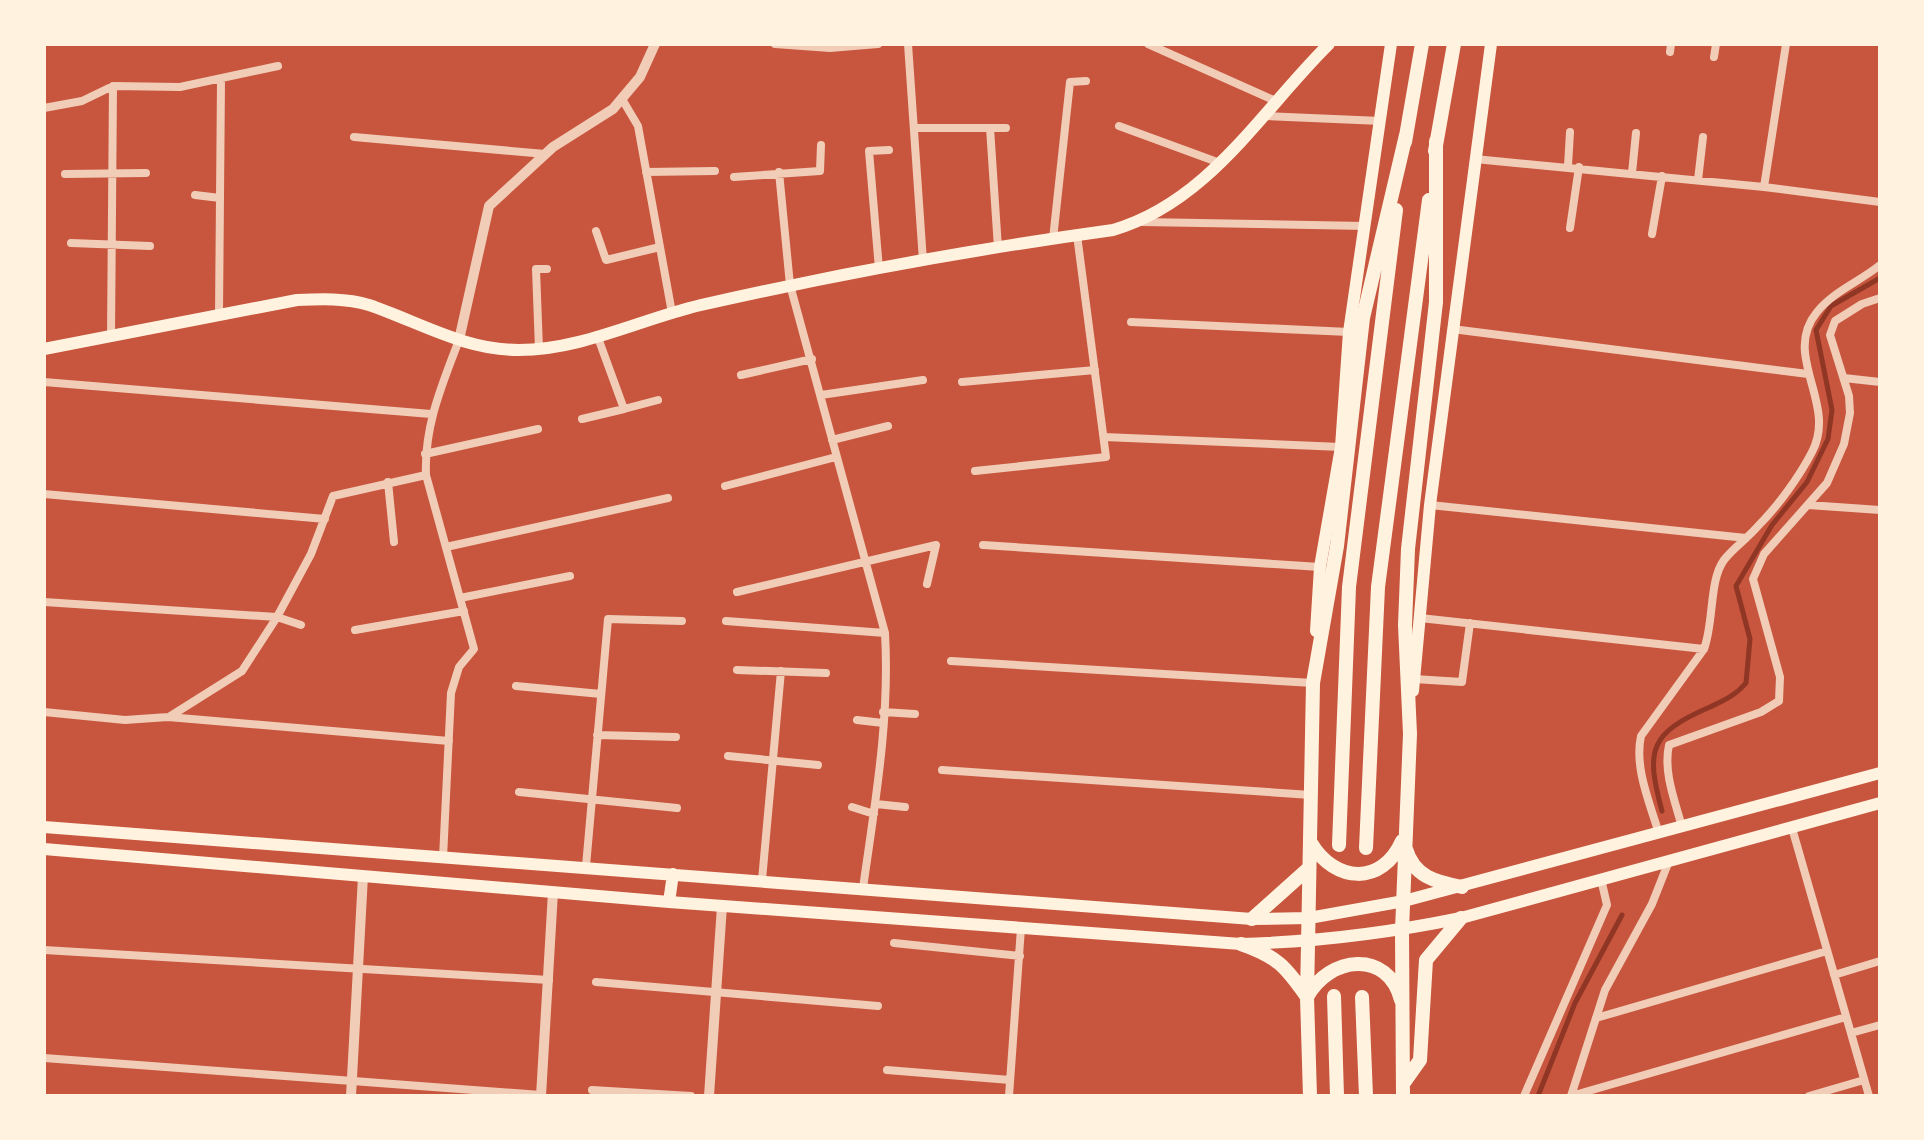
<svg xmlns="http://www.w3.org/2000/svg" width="1924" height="1140" viewBox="0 0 1924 1140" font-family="Rubik,sans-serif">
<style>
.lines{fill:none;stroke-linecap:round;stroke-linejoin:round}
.stream{stroke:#8f3625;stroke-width:5}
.minor{stroke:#f1ccb7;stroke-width:8}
.tertiary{stroke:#f1ccb7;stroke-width:10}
.secondary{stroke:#fff3e0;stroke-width:12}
.trunk{stroke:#fff3e0;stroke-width:14}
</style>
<rect width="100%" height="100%" fill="#c8553d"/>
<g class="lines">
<path class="stream" d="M1662,811C1645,749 1650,733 1710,707C1725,700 1736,695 1746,683L1750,639L1736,586L1772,525L1807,482L1828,439L1832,410L1816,330L1831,306L1880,278
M1538,1096L1575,1003L1622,915"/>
<path class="minor" d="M775,44L830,48L878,44
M908,44L923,261
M1148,44L1278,102
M1670,52L1671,44
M1714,57L1716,44
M622,99L638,126L672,313
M44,108L82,101L113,86L180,87L278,66
M1266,116L1381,121
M1119,126L1220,163
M914,128H1006
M990,128L998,248
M354,137L545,154
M1475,159L1764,187L1880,202
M1568,166L1570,132
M646,172L715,171
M779,172L790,285L885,633C890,719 875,803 863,888
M1632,173L1636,133
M65,174L146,173
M734,177L820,171L821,145
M1698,180L1703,137
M1764,187L1786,44
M195,195L220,198
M1142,222L1366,226
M1570,228L1579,167
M596,231L606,260L660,247
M1652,234L1662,176
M1053,239L1070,82L1086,81
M71,243L150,246
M879,269L869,151L889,150
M219,315L221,80
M1131,322L1349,332
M1452,329L1808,374
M111,337L113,86
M539,349L536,269H547
M741,375L812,359
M1844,378L1880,382
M44,382L431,414
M962,382L1095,370
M821,395L923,380
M624,409L658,400
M582,419L624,409L597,335
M1104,437L1341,447
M832,440L888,426
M425,454L538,429
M975,471L1106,457L1077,235
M388,482L394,542
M725,486L836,457
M44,494L325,519
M1430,505L1746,538
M1808,505L1880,510
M983,545L1320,567
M446,547L668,498
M737,592L936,545L927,584
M460,598L570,576
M44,602L277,617L301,625
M1420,618L1704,649
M726,621L885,633
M355,630L464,611
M951,661L1313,683
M737,670L826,673
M1414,679L1462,682L1470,623
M516,686L601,694
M44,712L125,720L168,717L449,741
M883,712L915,714
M169,717L242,671L277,617L311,554L333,496L426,475
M857,720L883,723
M597,735L676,737
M728,756L818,765
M942,770L1311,795
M519,792L677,808
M876,804L905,807
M852,807L874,814
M1682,827C1675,801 1663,772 1669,745L1761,712L1779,701L1780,677L1753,579L1764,554L1827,483L1844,444L1850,413L1849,396L1830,335L1835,321L1862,304L1880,298
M1792,828L1869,1096
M1659,834C1650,803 1634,768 1641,736L1704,649C1714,623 1709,580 1724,560C1733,548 1748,538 1758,526C1778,506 1799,477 1812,452C1838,403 1781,356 1817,312C1834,291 1859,282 1880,265
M443,858L451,693L459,667L474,649L426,475C424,426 442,385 459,340
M586,866L608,619L682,621
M762,880L781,671
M894,943L1020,956
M44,950L549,980
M1834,975L1880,961
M596,982L878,1006
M1596,1018L1827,951
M1851,1033L1880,1025
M44,1058L541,1095
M887,1070L1010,1080
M592,1090L691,1096
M1009,1096L1021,928
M1524,1096L1607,905L1601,879
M1571,1096L1846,1017
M1571,1096L1605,990L1652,904L1669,861
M1809,1096L1864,1080"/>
<path class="tertiary" d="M459,340L489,206L553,147L613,109L640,77L655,44
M351,1096L363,876
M541,1096L553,892
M709,1096L722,906"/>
<path class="secondary" d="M44,349L297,300C321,299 346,298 369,305C419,322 464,350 519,350C581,350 641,319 701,305C837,274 975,249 1113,230C1209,202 1261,111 1329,44
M1316,631L1320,567L1341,447L1349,332L1391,44
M1413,691L1430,505L1491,44
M44,827L1252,919L1309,918L1404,901L1880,773
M44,849L669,902L1241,944C1316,942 1388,933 1461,918L1880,803
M669,902L673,874"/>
<path class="trunk" d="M1405,142L1422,44
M1435,151L1454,44
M1311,843C1335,883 1382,886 1402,841
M1339,845L1349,587L1396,210
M1366,848L1378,587L1429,200
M1406,849C1414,877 1436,882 1462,887
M1252,919L1309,868
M1241,944C1277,956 1286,967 1307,997C1329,956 1388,949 1401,1000
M1334,996L1337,1096
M1362,997L1366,1096
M1403,1084L1420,1060L1426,960L1461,918
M1310,1096L1307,997L1313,683L1337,546L1363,318L1406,135
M1403,1096L1402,930L1410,734L1405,625L1408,549L1436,302V141"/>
</g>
<rect width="1924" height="1140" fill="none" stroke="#fff3e0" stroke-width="92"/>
</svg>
